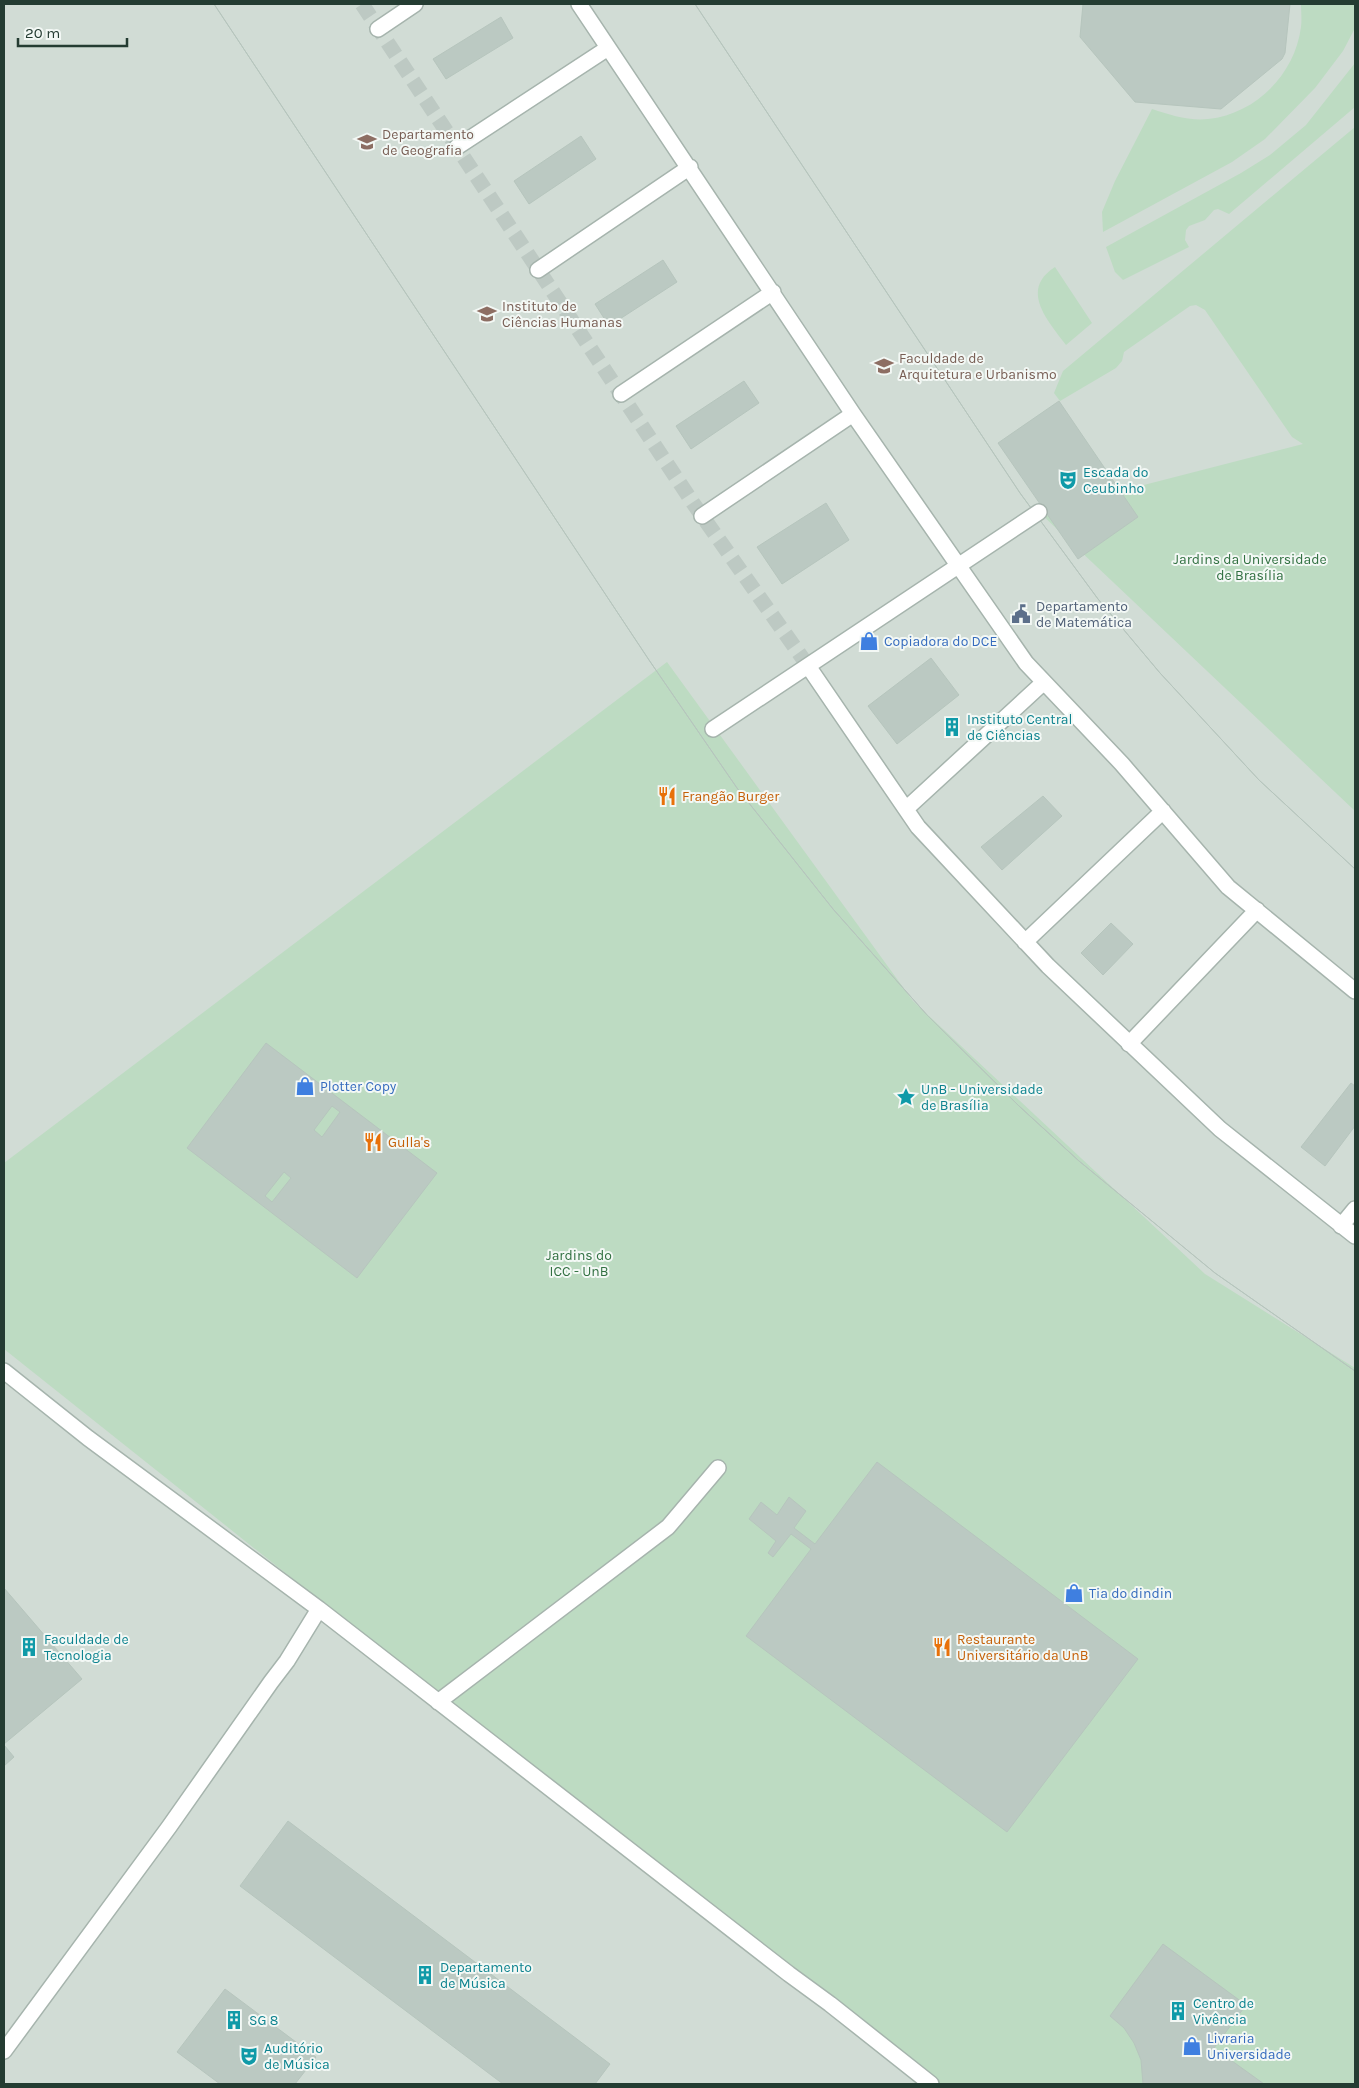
<svg xmlns="http://www.w3.org/2000/svg" width="1359" height="2088" viewBox="0 0 1359 2088" font-family="Karla,sans-serif">
<style>
.built{fill:#d1dcd5}
.green{fill:#bddbc2}
.building{fill:#bbc9c2;stroke:#b6c5bd;fill-rule:evenodd}
.lines{fill:none;stroke-linecap:round;stroke-linejoin:round}
.minor-tunnel{stroke:#bdc9c3;stroke-width:15;stroke-dasharray:15 8;stroke-linecap:butt}
.minor-casing{stroke:#a6b4ad;stroke-width:18}
.minor{stroke:#fff;stroke-width:15}
.labels{text-anchor:middle;dominant-baseline:central;stroke-width:4;stroke-linejoin:round;paint-order:stroke}
.education-label{font-size:14px;fill:#785e54;stroke:#f3f8f5;text-anchor:start}
.culture-label{font-size:14px;fill:#0d838f;stroke:#f3f8f5;text-anchor:start}
.park-label{font-size:14px;fill:#317041;stroke:#f3f8f5}
.service-label{font-size:14px;fill:#4e5e75;stroke:#f3f8f5;text-anchor:start}
.shop-label{font-size:14px;fill:#366cbe;stroke:#f3f8f5;text-anchor:start}
.food-label{font-size:14px;fill:#c56008;stroke:#f3f8f5;text-anchor:start}
</style>
<rect width="100%" height="100%" fill="#e3ece7"/>
<path class="built" d="M4,4H1355V2084H4Z"/>
<path class="green" d="M1301,4H1355V28L1343,51L1315,88L1265,139L1232,162L1103,232L1102,212L1115,181L1152,109C1170,115 1189,121 1208,119C1256,114 1295,74 1301,27C1302,19 1301,11 1301,4Z
M1355,63V107L1229,214L1218,209L1214,210L1205,220L1189,226L1186,230L1185,240L1189,247L1123,280L1115,272L1106,247L1241,173L1270,155L1306,125Z
M1355,127V811L1039,512L1303,444L1292,437L1205,310L1196,305L1190,306L1124,352L1122,361L1116,368L1060,401L1054,393L1063,371Z
M1055,267L1092,323L1066,345C1048,321 1019,290 1055,267Z
M667,662L913,1001L1205,1274L1355,1368V2084H936L789,1974L4,1349V1163Z"/>
<path class="building" d="M214,4H695L1020,493L1098,599L1160,673L1259,780L1355,869V1086L1351,1083L1301,1147L1325,1166L1355,1126V1371L1215,1273L1079,1161L1019,1106L927,1015L833,909L737,788L649,660ZM501,17L513,38L446,79L433,59ZM581,136L596,159L529,204L514,181ZM663,260L677,282L609,326L595,304ZM744,381L759,403L691,449L676,426ZM826,503L849,540L782,584L757,547ZM931,658L959,695L897,744L868,706ZM1043,796L1062,816L1002,870L981,847ZM1111,923L1133,944L1103,975L1081,953Z
M214,4H695L1020,493L1098,599L1160,673L1259,780L1355,869V1371L1215,1273L1079,1161L1019,1106L927,1015L833,909L737,788L649,660Z
M1083,4H1290L1285,53L1282,59L1221,109L1135,102L1080,37Z
M1059,401L1138,517L1078,559L998,443Z
M266,1043L437,1173L357,1278L187,1148ZM332,1106L340,1112L322,1137L314,1130ZM284,1172L291,1178L272,1202L265,1196Z
M877,1462L1138,1659L1007,1832L746,1636L811,1549L791,1534L773,1557L768,1553L776,1541L749,1519L761,1502L777,1515L789,1497L806,1511L794,1528L815,1544Z
M4,1588L82,1679L4,1744Z
M4,1745L14,1757L4,1766Z
M288,1821L610,2064L595,2084H503L240,1886Z
M1163,1944L1246,2005L1214,2048L1264,2084H1143L1141,2060L1134,2043L1124,2028L1110,2016Z
M225,1989L316,2057L295,2084H220L177,2052Z"/>
<g class="lines">
<path class="minor-tunnel" d="M362,4L693,503L808,666"/>
<g class="minor-casing">
<path id="minor" d="M579,4L853,414L1026,663L1122,764L1228,887L1355,991
M378,29L415,4
M457,147L608,48
M538,270L690,167
M621,394L773,292
M702,516L853,414
M808,666L918,827L1048,966L1220,1129L1355,1236
M713,729L1039,512
M906,809L1044,682
M1025,942L1163,811
M1129,1044L1257,910
M1341,1226L1355,1209
M4,1371L88,1438L319,1609L789,1974L830,2004L931,2084
M438,1702L668,1527L718,1468
M4,2051L169,1827L271,1682L287,1661L319,1609"/>
</g>
<use href="#minor" class="minor"/>
</g>
<defs>
<g id="university-bare" transform="scale(1.5)"><path d="M0-5L7-2L0 1L-7-2ZM-4 1L0 2.5L4 1V4Q0 6-4 4Z" fill="#8d6e63" stroke="#f3f8f5" stroke-width="2.5" paint-order="stroke"/></g>
<g id="theatre-bare" transform="scale(1.5)"><path d="M-5-5.5Q0-4 5-5.5V0Q5 5 0 6Q-5 5-5 0ZM-3.3-2.5H-1v1.5H-3.3ZM1-2.5H3.3v1.5H1ZM-2.8 1Q0 5.5 2.8 1Z" fill="#0f9aa8" stroke="#f3f8f5" stroke-width="2.5" paint-order="stroke"/></g>
<g id="civic-bare" transform="scale(1.5)"><path d="M-.6-6.5H3V-4.5H.6V-3L4-1V1h2V6H-6V1h2V-1L-.6-3ZM-1.2 2.5V6h2.4V2.5Z" fill="#5c6f8a" stroke="#f3f8f5" stroke-width="2.5" paint-order="stroke"/></g>
<g id="shop-bare" transform="scale(1.5)"><path d="M-5-2.5h2.3a2.7 3.5 0 0 1 5.4 0H5L5.5 6h-11ZM-1.5-2.5h3a1.5 2.3 0 0 0-3 0Z" fill="#3f7fe0" stroke="#f3f8f5" stroke-width="2.5" paint-order="stroke"/></g>
<g id="building-bare" transform="scale(1.5)"><path d="M-4-6H4V6H1V3H-1V6H-4ZM-2.5-4.3h1.7v1.8h-1.7ZM.8-4.3h1.7v1.8H.8ZM-2.5-1h1.7V.8h-1.7ZM.8-1h1.7V.8H.8Z" fill="#0f9aa8" stroke="#f3f8f5" stroke-width="2.5" paint-order="stroke"/></g>
<g id="restaurant-bare" transform="scale(1.5)"><path d="M-5-6h1v4h1v-4h1v4h1v-4h1v5L-1.5 .5V6h-2V.5L-5-1ZM5-6V6H3V1.5H1.5Q1.5-4 5-6Z" fill="#e8710a" stroke="#f3f8f5" stroke-width="2.5" paint-order="stroke"/></g>
<g id="sight-bare" transform="scale(1.5)"><path d="M0-6L1.8-2.2L6-1.7L2.9 1.2L3.7 5.4L0 3.3L-3.7 5.4L-2.9 1.2L-6-1.7L-1.8-2.2Z" fill="#0f9aa8" stroke="#f3f8f5" stroke-width="2.5" paint-order="stroke"/></g>
</defs>
<g fill-rule="evenodd">
<use href="#university-bare" x="367" y="142"/>
<use href="#university-bare" x="487" y="314"/>
<use href="#university-bare" x="884" y="366"/>
<use href="#theatre-bare" x="1068" y="480"/>
<use href="#civic-bare" x="1021" y="614"/>
<use href="#shop-bare" x="869" y="641"/>
<use href="#building-bare" x="952" y="727"/>
<use href="#restaurant-bare" x="667" y="796"/>
<use href="#shop-bare" x="305" y="1086"/>
<use href="#sight-bare" x="906" y="1097"/>
<use href="#restaurant-bare" x="373" y="1142"/>
<use href="#shop-bare" x="1074" y="1593"/>
<use href="#building-bare" x="29" y="1647"/>
<use href="#restaurant-bare" x="942" y="1647"/>
<use href="#building-bare" x="425" y="1975"/>
<use href="#building-bare" x="1178" y="2011"/>
<use href="#building-bare" x="234" y="2020"/>
<use href="#shop-bare" x="1192" y="2046"/>
<use href="#theatre-bare" x="249" y="2056"/>
</g>
<g class="labels">
<g class="education-label">
<text x="382" y="134">Departamento<tspan x="382" dy="16">de Geografia</tspan></text>
<text x="502" y="306">Instituto de<tspan x="502" dy="16">Ciências Humanas</tspan></text>
<text x="899" y="358">Faculdade de<tspan x="899" dy="16">Arquitetura e Urbanismo</tspan></text>
</g>
<g class="culture-label">
<text x="1083" y="472">Escada do<tspan x="1083" dy="16">Ceubinho</tspan></text>
<text x="967" y="719">Instituto Central<tspan x="967" dy="16">de Ciências</tspan></text>
<text x="921" y="1089">UnB - Universidade<tspan x="921" dy="16">de Brasília</tspan></text>
<text x="44" y="1639">Faculdade de<tspan x="44" dy="16">Tecnologia</tspan></text>
<text x="440" y="1967">Departamento<tspan x="440" dy="16">de Música</tspan></text>
<text x="1193" y="2003">Centro de<tspan x="1193" dy="16">Vivência</tspan></text>
<text x="249" y="2020">SG 8</text>
<text x="264" y="2048">Auditório<tspan x="264" dy="16">de Música</tspan></text>
</g>
<g class="park-label">
<text x="1250" y="559">Jardins da Universidade<tspan x="1250" dy="16">de Brasília</tspan></text>
<text x="579" y="1255">Jardins do<tspan x="579" dy="16">ICC - UnB</tspan></text>
</g>
<g class="service-label">
<text x="1036" y="606">Departamento<tspan x="1036" dy="16">de Matemática</tspan></text>
</g>
<g class="shop-label">
<text x="884" y="641">Copiadora do DCE</text>
<text x="320" y="1086">Plotter Copy</text>
<text x="1089" y="1593">Tia do dindin</text>
<text x="1207" y="2038">Livraria<tspan x="1207" dy="16">Universidade</tspan></text>
</g>
<g class="food-label">
<text x="682" y="796">Frangão Burger</text>
<text x="388" y="1142">Gulla's</text>
<text x="957" y="1639">Restaurante<tspan x="957" dy="16">Universitário da UnB</tspan></text>
</g>
</g>
<rect width="1359" height="2088" fill="none" stroke="#243c32" stroke-width="10"/>
<path d="M18 38v8h109v-8" fill="none" stroke="#243c32" stroke-width="2.5"/>
<text x="25" y="38" font-size="15" fill="#243c32" stroke="#f3f8f5" stroke-width="4" paint-order="stroke">20 m</text>
</svg>
